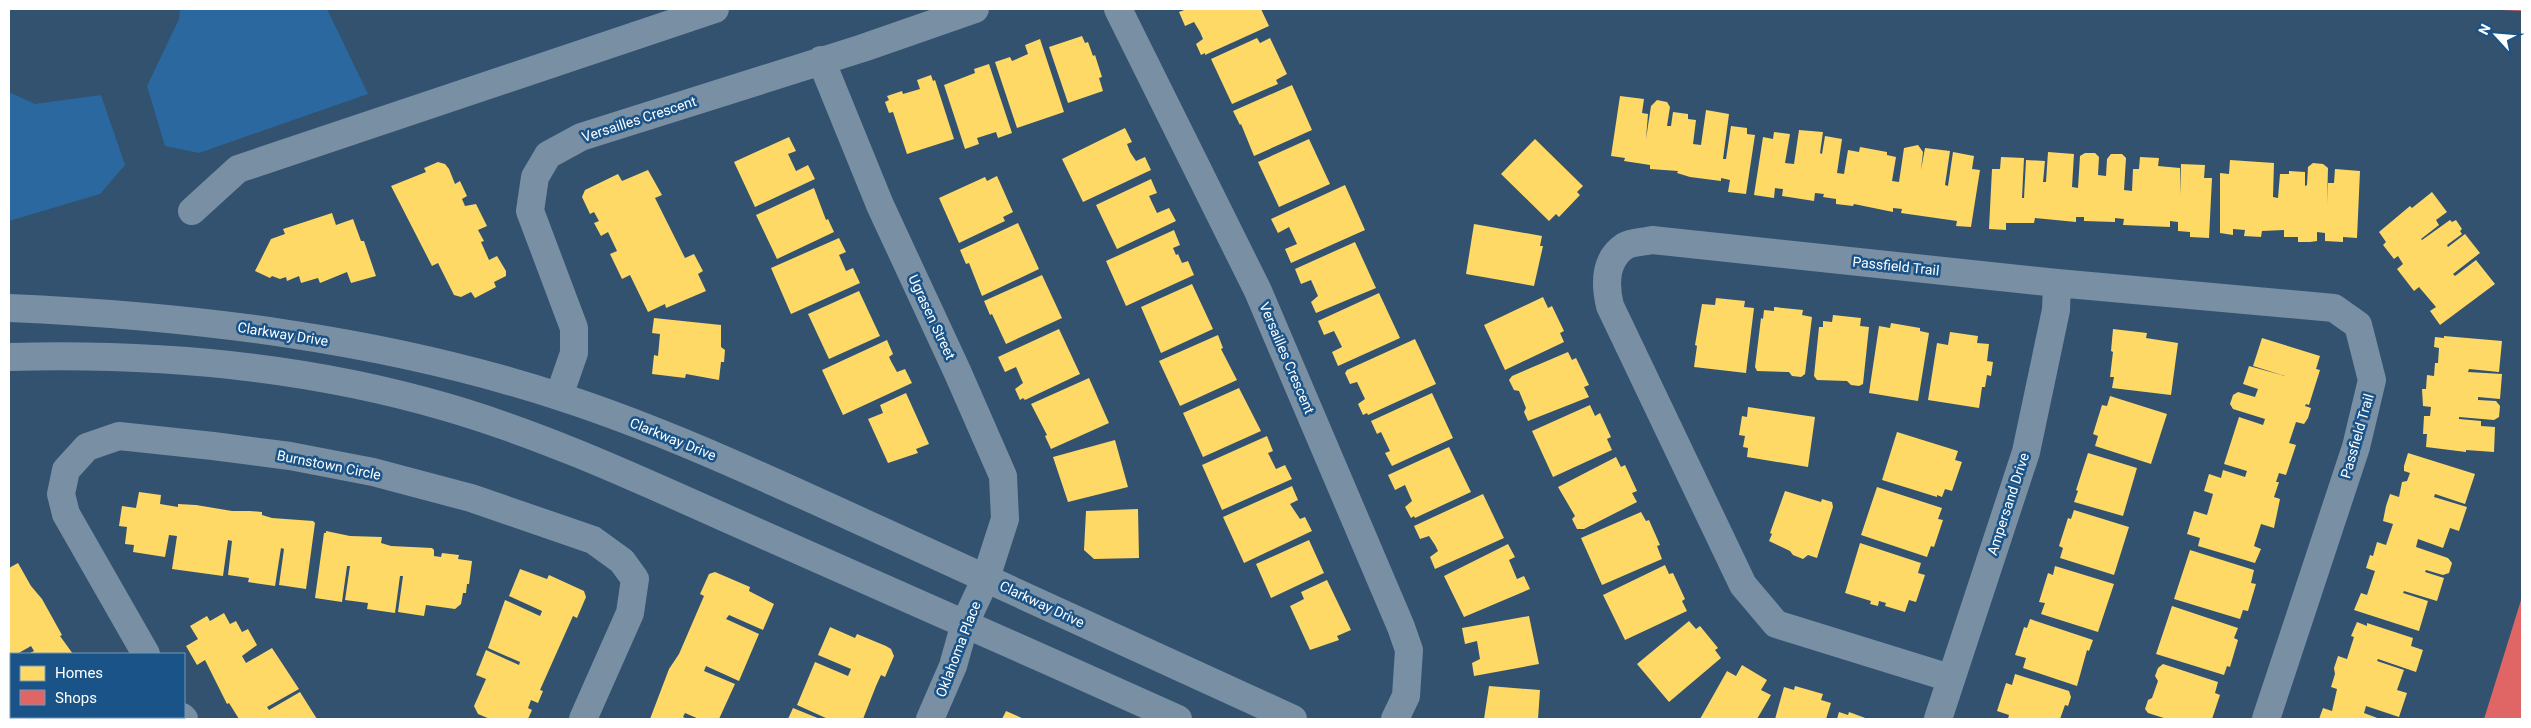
<svg xmlns="http://www.w3.org/2000/svg" width="2531" height="728" viewBox="0 0 2531 728" font-family="Roboto,sans-serif">
<style>
.green{fill:#2a689f}
.homes{fill:#ffd966}
.shops{fill:#e06666}
.lines{fill:none;stroke-linecap:round;stroke-linejoin:round}
.minor{stroke:#798fa4;stroke-width:28}
.labels{text-anchor:middle;dominant-baseline:central;stroke-width:5;stroke-linejoin:round;paint-order:stroke}
.street-label{font-size:14px;fill:#fff;stroke:#195388}
</style>
<rect width="100%" height="100%" fill="#32526f"/>
<path class="green" d="M180,9H327L368,94L199,153L165,146L147,86L179,19Z
M9,92L35,104L101,95L125,165L100,194L9,221Z"/>
<path class="homes" d="M1187,9H1261L1269,26L1205,55V53L1201,55L1196,44L1203,39L1200,32L1194,22L1185,26L1179,12Z
M1082,36L1085,43L1088,42L1093,56L1095,55L1102,77L1099,78L1103,91L1068,103L1049,47Z
M1257,38L1260,43L1270,38L1287,74L1276,80L1278,84L1232,104L1211,59Z
M1040,39L1064,112L1017,128L995,62L1010,57L1012,61L1028,54L1025,45Z
M989,64L1012,133L998,138L996,132L977,138L979,144L965,149L944,85L975,73L974,69Z
M931,75L933,81L935,80L954,139L907,154L893,112L889,113L885,102L889,100L887,96L902,91L903,94L920,89L917,80Z
M1292,85L1312,130L1254,156L1241,124L1240,125L1233,111Z
M1620,96L1644,99L1642,113L1648,114L1646,139L1651,106L1657,100L1667,102L1670,107L1667,126H1671L1673,112L1688,114V119L1696,120L1693,144L1701,145L1706,110L1729,114L1723,159H1726L1731,126L1747,128V134L1755,135L1746,194L1728,192L1730,180L1721,178V181L1690,177L1677,173L1678,171L1650,169V165L1624,161L1625,158L1611,156Z
M1125,128L1132,142L1127,144L1130,152L1136,161L1145,157L1151,170L1083,202L1062,159Z
M1799,130L1823,132L1820,153L1822,154L1825,136L1842,139L1837,173L1844,174L1848,150L1859,152L1860,147L1887,152V155L1896,157L1892,181L1899,182L1904,148L1918,145L1923,152L1921,170L1925,148L1950,151L1945,185L1948,186L1953,152L1974,156L1972,169L1980,170L1971,227L1956,226L1957,221L1901,213L1902,209L1893,208V212L1854,204L1853,206L1836,204V199L1823,197L1824,194L1815,193L1814,201L1782,196L1783,189L1775,188L1774,198L1754,195L1763,137L1773,139L1774,132L1790,134L1785,163L1794,164Z
M789,137L796,151L788,154L796,171L808,165L815,179L755,207L734,162Z
M1309,139L1330,184L1279,207L1258,162Z
M1535,139L1583,186L1577,192L1580,195L1559,217L1556,214L1549,221L1501,174Z
M2048,152L2074,154L2072,187L2078,188L2080,156L2085,153H2095L2099,157L2098,175L2106,176L2107,159L2111,154H2122L2126,158L2124,190L2132,191L2133,169H2139L2140,157L2159,158L2158,166L2180,168V196L2181,164L2205,165L2204,178H2212L2209,238L2190,237V232L2178,231V222L2170,221V227L2123,225L2124,219L2115,218V222L2084,221V217H2076V222L2035,218L2034,223H2006V230L1989,229L1992,169H2000L2001,157L2024,158L2022,198H2024L2026,160L2045,161L2043,182H2046Z
M2230,160L2274,163L2273,197L2278,198L2280,174H2289V171L2305,172V186L2307,185L2308,167L2313,163L2323,164L2328,168L2327,204L2328,183H2334L2335,169L2360,171L2357,238L2343,237V242L2325,241V233L2317,232V241L2310,242H2298V237H2284V230L2262,231L2261,237L2244,236L2245,230L2233,229V235L2220,233V173L2229,174Z
M438,162L445,164L449,169L455,184L460,181L467,196L462,199L465,206L476,204L487,226L478,230L484,241L481,242L489,260L497,256L506,271V276L494,282L496,287L475,298L471,292L461,297L454,295L438,263L432,266L391,186L426,172L424,168Z
M648,170L662,195L655,198L685,258L694,254L703,271L698,274L706,291L666,308L665,304L648,312L630,275L622,279L610,254L617,251L608,232L601,236L594,223L599,221L594,212L590,214L582,197L585,190L618,174L622,181Z
M997,176L1013,212L1003,217L1005,221L959,243L939,198L985,177L987,181Z
M1151,179L1157,193L1149,196L1157,213L1169,208L1176,221L1117,249L1096,205Z
M1345,185L1365,230L1291,263L1285,249L1297,244L1289,227L1278,233L1271,219Z
M814,188L826,220L828,219L834,232L777,259L756,215Z
M2432,192L2447,212L2436,220L2439,225L2421,239L2422,240L2450,220L2452,222L2456,220L2462,229L2460,231L2462,234L2447,245L2448,247L2465,234L2480,253L2453,274L2455,276L2476,260L2495,284L2440,325L2430,311L2436,307L2419,287L2414,291L2397,269L2403,264L2398,256L2394,259L2383,245L2386,242L2379,232L2410,206L2412,208Z
M332,213L336,225L353,219L361,241H364L376,276L351,283L347,272L320,283L318,278L301,283L299,276L287,281L286,277L280,279L272,276L270,278L255,271L271,239L285,234L283,229Z
M1018,223L1039,269L982,296L969,263L966,264L960,250Z
M1474,224L1542,236L1540,246H1543L1534,286L1466,274Z
M1174,230L1180,245L1173,248L1176,255L1178,254L1182,263L1188,261L1194,275L1126,306L1106,261Z
M839,238L846,252L839,255L846,271L853,268L860,283L791,314L771,268Z
M1355,242L1376,288L1316,313L1311,302L1318,296L1311,280L1301,284L1295,269Z
M1042,275L1062,318L1006,344L992,314L990,315L984,301Z
M1192,284L1213,329L1161,353L1141,307Z
M859,291L880,336L829,359L808,314Z
M1379,293L1400,338L1338,366L1332,352L1342,347L1334,331L1324,335L1318,321Z
M1543,297L1548,308L1552,306L1564,331L1560,333L1564,342L1505,370L1484,325Z
M1716,298L1745,301L1744,307L1754,308L1746,373L1694,367L1697,346L1695,345L1702,304L1715,305Z
M1774,307L1803,310L1802,315L1812,317L1805,374L1801,377L1792,376L1789,372L1757,371L1755,367L1761,318L1763,319L1764,310L1774,311Z
M1833,315L1861,318L1860,326L1869,327L1863,384L1859,386L1851,385L1847,381L1817,380L1814,376L1819,327H1823V321L1832,322Z
M654,318L721,325V347L725,350L724,362H721L719,380L686,374L685,378L652,374L654,355L658,356L660,334L652,333Z
M1891,323L1920,328V331L1929,333L1918,401L1869,393L1879,326L1890,328Z
M1059,329L1080,374L1025,400L1023,398L1020,400L1015,389L1023,383L1016,367L1005,372L998,357Z
M2113,329L2147,333L2146,338L2178,343L2171,395L2112,388L2114,377H2110L2113,352L2111,351Z
M1950,332L1978,336L1977,343L1989,344L1987,361L1993,362L1991,376L1987,375L1985,387H1982L1979,408L1928,400L1937,343L1948,345Z
M1218,335L1223,348L1221,349L1237,380L1180,406L1159,361Z
M2444,336L2502,341L2499,372L2469,369L2468,372L2502,374L2500,399L2478,397V400L2496,401L2500,406L2499,417L2494,420L2459,417V419L2481,421V426L2495,427L2494,452L2466,450V452L2426,447L2427,434H2423L2424,416H2430L2431,407L2423,406L2422,389H2426L2427,375L2434,376L2435,363H2438L2439,348L2434,347L2435,337L2444,338Z
M2262,338L2320,356L2316,369L2320,370L2309,405L2306,404L2305,406L2311,408L2308,418L2304,424L2296,422L2289,443L2296,445L2286,475L2279,473L2276,482H2279L2274,497L2280,499L2274,528L2261,524L2254,546L2261,549L2255,563L2198,546L2200,538L2187,534L2194,511L2207,515L2213,494L2204,491L2209,474L2221,478L2223,470L2245,477L2247,471L2224,464L2239,417L2263,425L2265,419L2233,409L2230,404L2233,395L2238,392L2255,397L2258,389L2243,384L2249,366L2285,376L2253,366Z
M1415,339L1436,384L1368,415L1367,413L1363,415L1358,404L1365,399L1357,382L1350,384L1345,373L1347,370Z
M887,340L893,354L889,357L892,363L897,372L905,369L912,383L843,415L822,370Z
M1568,352L1572,360L1576,358L1589,385L1584,387L1589,397L1528,421L1524,412L1526,408L1519,391L1514,390L1509,380L1512,376Z
M1089,378L1109,423L1051,449L1045,436L1047,435L1031,404Z
M1239,388L1261,431L1203,457L1183,413Z
M906,393L929,444L916,449L918,453L888,463L868,419L883,413L880,405Z
M1432,393L1453,438L1392,466L1385,453L1390,451L1381,432L1377,434L1371,421Z
M2110,396L2167,414L2151,464L2095,446L2098,436L2093,434L2102,405L2107,406Z
M1590,405L1595,416L1600,413L1611,437L1607,439L1612,450L1553,477L1532,431Z
M1748,407L1815,417L1808,467L1747,457L1748,448L1743,447L1745,436L1739,435L1742,416L1747,417Z
M1897,432L1958,451L1955,460L1962,462L1952,491L1945,489L1942,497L1937,495V497L1882,480Z
M1267,436L1273,451L1268,453L1276,469L1285,465L1292,479L1222,510L1202,465Z
M1115,440L1128,487L1068,502L1053,457Z
M1449,447L1471,492L1415,518L1414,516L1411,518L1405,507L1412,501L1405,485L1395,490L1388,475Z
M2088,453L2137,468L2123,516L2074,502L2078,491L2076,490Z
M2408,453L2475,474L2465,504L2435,494L2434,497L2467,507L2459,531L2450,528L2443,548L2418,539L2416,547L2448,558L2452,563L2449,573L2443,575L2426,570L2425,572L2444,578L2437,601L2404,591L2403,593L2428,601L2419,631L2354,610L2361,593L2367,595L2375,571L2366,568L2370,555L2373,556L2377,542L2386,545L2393,524L2383,521L2386,506L2390,494L2399,497L2402,482L2407,481L2410,473L2404,471V466Z
M1616,457L1621,467L1625,465L1637,491L1632,493L1637,502L1584,529H1577L1572,519L1575,516L1558,487Z
M1292,486L1298,500L1290,504L1300,519L1305,517L1312,531L1244,563L1223,517Z
M1877,487L1942,508L1938,519L1943,520L1934,547L1931,546L1927,557L1861,535Z
M1785,491L1821,502L1822,499L1832,502L1833,507L1817,558L1808,555L1803,559L1793,555L1790,551L1769,541L1772,534L1770,533Z
M139,492L161,495L160,504L178,507V504L196,505L232,511H250L262,512V515L272,518L313,521L315,523L306,589L279,585L284,549L281,548L275,586L248,582L249,578L228,575L232,541L228,540L223,576L172,569L177,536L169,535L165,557L133,552L134,545L125,544L127,527L119,526L122,506L136,508Z
M1483,494L1504,538L1435,569L1430,557L1438,551L1435,545L1429,536L1420,539L1414,526Z
M1138,509L1139,558L1094,559L1084,550L1086,511Z
M2074,510L2129,527L2114,575L2060,558L2063,548L2059,546L2068,518L2071,519Z
M1641,512L1646,521L1649,520L1660,545L1657,546L1662,559L1602,585L1581,538Z
M326,531L350,536L382,537L381,543L391,546L432,548L434,550V556L441,557L442,553L459,555L458,559L472,561L469,584H467L466,593H463L461,604L455,609L426,605L424,616L398,612L403,576H400L395,613L367,609L368,603L345,600L350,566H347L342,602L315,598L324,533H326Z
M1309,540L1324,573L1271,598L1256,564Z
M1860,543L1921,563L1918,573L1925,575L1916,602L1909,600L1905,612L1885,606L1886,603L1879,601L1878,606L1870,604L1871,601L1845,593Z
M1508,544L1515,557L1509,560L1517,579L1524,576L1530,589L1464,617L1444,576Z
M2190,550L2254,570L2251,583L2256,584L2248,611L2243,610L2240,619L2174,599Z
M18,563L31,586L42,599L62,635L60,636L73,654H28L34,651L31,646L17,654H11L9,659V568Z
M1665,565L1669,574L1673,573L1685,599L1682,601L1687,611L1625,640L1603,595Z
M2055,566L2114,584L2098,632L2041,614L2045,603L2039,602L2048,573L2053,575Z
M520,569L547,579L549,575L584,591L586,597L577,618L573,616L540,690L543,691L538,703L531,700L528,708L532,710L528,719H490L478,714L474,706L486,679L476,675L486,650L519,665L520,662L488,648L505,600L540,616L542,611L509,596Z
M715,572L750,587L749,591L774,604L763,630L729,615L726,619L759,634L739,681L706,666L704,671L735,684L719,719H699L685,713L683,717L687,719H650L669,669L679,654L704,596L700,594L709,574Z
M1327,580L1351,630L1337,636L1339,640L1310,650L1290,606L1304,599L1301,592Z
M2172,606L2238,628L2234,638L2238,640L2230,667L2227,666L2224,675L2156,654Z
M224,613L230,624L236,621L242,632L248,629L257,645L242,656L246,663L272,648L299,689L267,707L269,710L300,692L317,719H239L229,703L227,704L205,660L197,665L186,646L198,639L190,626L207,616L210,621Z
M1529,616L1539,664L1474,676L1472,663L1480,659L1477,641L1465,644L1462,628Z
M2030,619L2093,640L2089,651L2087,650L2077,686L2023,668L2026,658L2015,655L2024,627L2027,628Z
M1689,621L1696,629L1700,626L1718,648L1715,650L1721,658L1669,702L1637,664Z
M2357,622L2367,626V623L2413,638L2411,646L2423,650L2416,672L2378,659L2377,661L2404,670L2397,690L2407,693L2399,717L2366,706L2364,713L2380,719H2319L2323,708L2332,711L2337,689L2331,687L2335,674L2334,668L2338,656L2347,659L2354,637L2351,636Z
M830,627L855,638L857,634L886,646L891,649L894,656L885,677L881,675L876,686L863,719H828L797,705L815,662L848,676L851,669L818,655Z
M11,664V681L9,677V665Z
M2163,664L2218,682L2215,693L2220,695L2212,719H2167L2148,713L2145,709L2148,700L2152,698L2158,681L2155,676L2158,668Z
M1742,665L1767,680L1761,690L1771,695L1757,719H1700L1727,671L1736,676Z
M2015,674L2069,691L2071,697L2068,706L2065,705L2060,719H2008L2009,715L1997,711L2006,683L2012,685Z
M1489,686L1540,690L1538,719H1484Z
M1795,686L1823,694L1821,700L1831,703L1826,719H1775L1784,687L1794,690Z
M793,708L820,719H788Z
M1006,711L1024,719H1002Z
M1839,712L1848,715L1849,712L1868,719H1837Z
M34,717H110L111,719H35Z"/>
<path class="shops" d="M2502,9H2522V11L2502,10Z
M2522,597V719H2484Z"/>
<g class="lines">
<path class="minor" d="M1118,9L1258,291L1401,627L1409,650L1406,696L1395,719
M821,60L880,205L957,371L1003,476L1005,519L986,578L965,623L953,666L930,719
M192,211L238,169L715,9
M9,308C193,316 384,339 561,397C672,433 776,483 882,531C1019,594 1156,657 1293,719
M9,357C154,353 306,366 446,407C553,438 655,487 757,532C898,594 1038,656 1178,719
M559,396L574,353V328L530,211L535,177L548,155L581,137L863,48L975,9
M146,654L66,514L61,494L66,470L87,447L119,436L213,446L290,456L373,472L471,498L593,540L622,561L635,579L630,613L583,719
M1950,678L1776,624L1743,585L1610,306C1605,285 1604,260 1625,246C1632,242 1645,242 1652,240L2057,283L2334,308L2358,325L2372,380L2356,447L2266,719
M182,717L184,719
M1938,719L2026,452L2056,310L2057,283"/>
</g>
<g class="labels">
<g class="street-label">
<text transform="translate(639 119) rotate(-18)">Versailles Crescent</text>
<text transform="translate(1896 266) rotate(6)">Passfield Trail</text>
<text transform="translate(932 317) rotate(65)">Ugrasen Street</text>
<text transform="translate(283 334) rotate(9)">Clarkway Drive</text>
<text transform="translate(1287 358) rotate(67)">Versailles Crescent</text>
<text transform="translate(2357 436) rotate(-74)">Passfield Trail</text>
<text transform="translate(673 439) rotate(22)">Clarkway Drive</text>
<text transform="translate(329 465) rotate(11)">Burnstown Circle</text>
<text transform="translate(2008 504) rotate(-72)">Ampersand Drive</text>
<text transform="translate(1042 604) rotate(25)">Clarkway Drive</text>
<text transform="translate(958 649) rotate(-69)">Oklahoma Place</text>
</g>
</g>
<rect width="2531" height="728" fill="none" stroke="#ffffff" stroke-width="20"/>
<rect x="10" y="653" width="175" height="65" fill="#195388" stroke="#7598b8"/>
<rect x="20" y="666" width="25" height="15" fill="#ffd966" stroke="#7598b8"/>
<text x="55" y="678" font-size="15" fill="#ffffff">Homes</text>
<rect x="20" y="690" width="25" height="15" fill="#e06666" stroke="#7598b8"/>
<text x="55" y="703" font-size="15" fill="#ffffff">Shops</text>
<g transform="translate(2496 35) rotate(296)" stroke="#195388" stroke-width="4" paint-order="stroke">
<path d="M0-4L9 19L0 12L-9 19Z" fill="#ffffff"/>
<text y="-8" font-size="14" font-weight="bold" text-anchor="middle" fill="#ffffff">N</text>
</g>
</svg>
